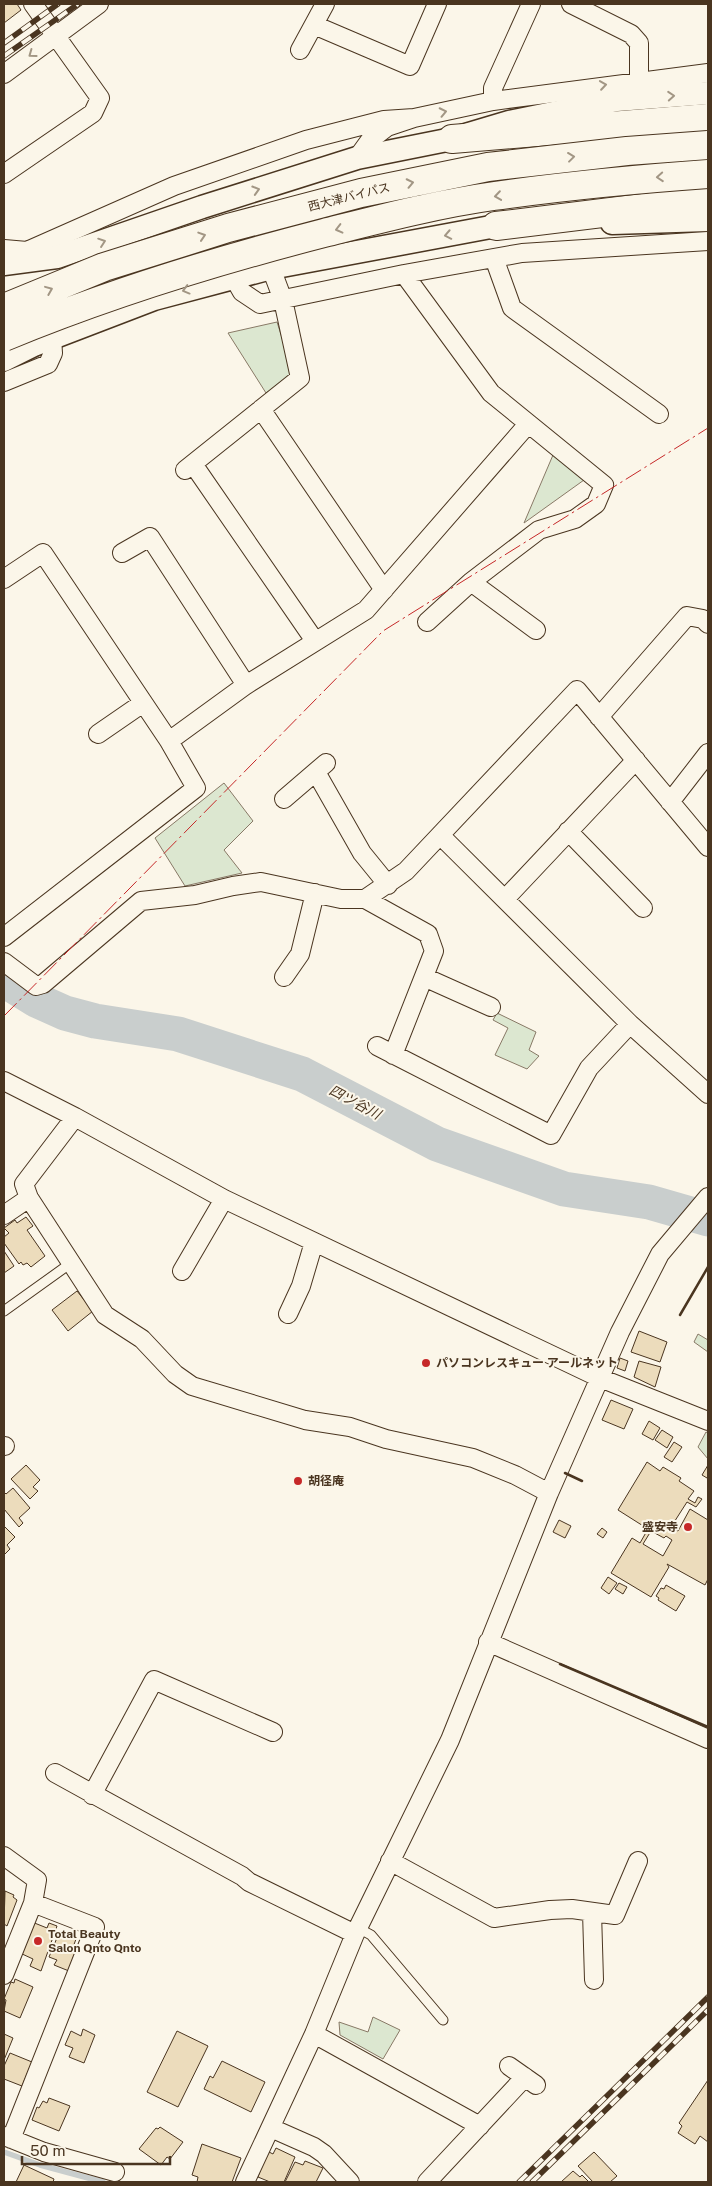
<svg xmlns="http://www.w3.org/2000/svg" width="712" height="2186" viewBox="0 0 712 2186" font-family="'Public Sans','Noto Sans JP',sans-serif">
<style>
.green{fill:#dce7d0;stroke:#887966}
.lines{fill:none;stroke-linecap:round;stroke-linejoin:round}
.stream{stroke:#c9cecd;stroke-width:5.5}
.river{stroke:#c9cecd;stroke-width:35}
.building{fill:#ecdcbc;stroke:#4a3520;fill-rule:evenodd}
.service-casing{stroke:#4a3520;stroke-width:11}
.minor-casing{stroke:#4a3520;stroke-width:20}
.tertiary-casing{stroke:#4a3520;stroke-width:25}
.trunk-casing{stroke:#4a3520;stroke-width:30}
.service{stroke:#fbf6e9;stroke-width:9}
.minor{stroke:#fbf6e9;stroke-width:18}
.tertiary{stroke:#fbf6e9;stroke-width:22}
.trunk{stroke:#fbf6e9;stroke-width:28}
.rail-casing{stroke:#4a3520;stroke-width:5.5}
.rail{stroke:#fbf6e9;stroke-width:4;stroke-dasharray:11;stroke-linecap:butt}
.motorway-bridge-casing{stroke:#4a3520;stroke-width:30;stroke-linecap:butt}
.motorway-bridge{stroke:#fbf6e9;stroke-width:28}
.wall{stroke:#4a3520;stroke-width:2.5}
.power{stroke:#c62828;stroke-width:1;stroke-dasharray:18 4 2.5 4;stroke-linecap:butt}
.oneway{stroke:#a29684}
.poi-dot{fill:#c62828;stroke:#fbf6e9;stroke-width:2}
.labels{text-anchor:middle;dominant-baseline:central;stroke-width:4;stroke-linejoin:round;paint-order:stroke}
.street-label{font-size:12px;fill:#4a3520;stroke:#fbf6e9}
.poi-label{font-size:12px;font-weight:bold;fill:#4a3520;stroke:#fbf6e9;text-anchor:start}
.water-label{font-size:14px;font-style:italic;fill:#4a3520;stroke:#fbf6e9}
</style>
<rect width="100%" height="100%" fill="#fbf6e9"/>
<path class="green" d="M277,322L294,375L266,393L228,333Z
M553,455L584,480L524,523Z
M224,783L253,821L224,850L242,873L185,886L155,838Z
M497,1013L536,1032L529,1050L539,1056L527,1069L495,1055L508,1028L493,1020Z
M698,1334L708,1340V1352L694,1342Z
M706,1432L708,1433V1459L698,1447Z
M373,2017L400,2030L383,2059L340,2035L339,2022L368,2032Z"/>
<g class="lines">
<path class="stream" d="M4,2152L40,2165L103,2182"/>
<path class="river" d="M4,980L36,1000L65,1013L95,1021L178,1034L302,1074L437,1144L564,1189L649,1202L708,1219"/>
</g>
<path class="building" d="M4,4H17L21,10L4,23Z
M26,1217L33,1226L27,1230L45,1256L31,1267L27,1263L23,1265L21,1262L19,1264L4,1243V1237L9,1233L4,1228L15,1220L17,1223Z
M4,1251L14,1266L4,1273Z
M77,1291L93,1311L68,1331L52,1310Z
M639,1331L667,1342L660,1362L631,1352Z
M620,1358L628,1361L625,1371L617,1368Z
M639,1361L661,1367L655,1387L634,1377Z
M611,1400L633,1409L624,1429L602,1420Z
M649,1421L660,1428L653,1440L642,1434Z
M662,1430L673,1437L667,1448L655,1440Z
M674,1442L682,1447L672,1462L664,1457Z
M647,1462L660,1471L663,1467L681,1478L679,1481L694,1491L688,1499L695,1503L698,1497L702,1499L696,1507L687,1502L671,1527L678,1531L690,1509L708,1520V1579L705,1585L667,1564L669,1567L651,1597L611,1573L632,1538L640,1543L648,1529L618,1510ZM651,1531L664,1538L666,1536L672,1540L663,1556L643,1544Z
M26,1465L40,1480L33,1487L38,1491L30,1499L11,1479Z
M708,1465V1476L707,1478L702,1475Z
M13,1488L30,1508L19,1518L23,1523L19,1527L4,1509V1492L6,1494Z
M559,1520L571,1526L565,1538L553,1532Z
M4,1526L15,1537L7,1545L10,1549L4,1555Z
M602,1528L607,1532L603,1538L597,1534Z
M608,1577L617,1583L609,1594L601,1588Z
M619,1583L627,1587L623,1594L615,1589Z
M666,1585L685,1596L676,1611L658,1600L659,1598L656,1596L661,1588L664,1589Z
M5,1891L14,1895L13,1897L17,1900L7,1926L4,1924Z
M32,1922L47,1928L49,1923L57,1926L41,1971L30,1966L33,1959L20,1953Z
M59,1933L76,1939L72,1950L77,1952L69,1971L54,1965L57,1960L49,1957Z
M15,1979L33,1987L20,2018L4,2011L6,2000L4,1999L11,1982L14,1983Z
M83,2029L95,2035L84,2063L69,2057L73,2048L65,2045L71,2031L81,2036Z
M177,2031L208,2046L178,2107L147,2092Z
M4,2034L13,2038L4,2060Z
M10,2053L32,2062L22,2086L4,2079V2066Z
M222,2061L265,2082L251,2112L204,2089L210,2076L213,2078Z
M708,2080V2142L700,2136L695,2144L678,2133L682,2126L679,2123Z
M49,2098L70,2106L59,2131L32,2120L37,2107L39,2108L43,2101L47,2103Z
M160,2127L183,2142L170,2159L167,2157L161,2165L139,2149L156,2128L158,2129Z
M202,2144L241,2158L232,2182H197L198,2177L192,2175Z
M276,2148L295,2157L284,2182H270L258,2177L267,2151L273,2154Z
M594,2152L617,2176L610,2182H593L578,2166Z
M305,2161L323,2168L316,2182H285L295,2162L303,2165Z
M24,2165L54,2179L53,2182H16Z
M573,2171L580,2177L582,2175L589,2182H561Z"/>
<g class="lines">
<g class="service-casing">
<path id="service" d="M4,1311L71,1263
M358,1928L371,1935L443,2020"/>
</g>
<g class="minor-casing">
<path id="minor" d="M571,4L631,34L639,43V80
M314,25L410,66L437,4
M300,50L325,4
M4,74L99,4
M493,101V88L531,4
M357,158L370,140L387,127L414,118L493,101L708,73
M4,174L93,113L100,98L33,4
M4,249L27,251L174,186L306,140L384,120L414,118
M494,258L512,308L659,414
M404,274L491,393L604,485L596,504L575,519L539,530L471,582L427,622
M234,278L242,292L260,304L404,274L522,253L708,241
M4,382L48,364L53,353L52,338
M261,409L384,590
M193,464L315,641
M185,470L300,378L283,300L271,268
M122,553L150,537L246,685
M4,579L43,553L169,741L196,788L4,937
M471,582L536,630
M599,717L687,616L703,619L708,624
M98,734L143,703
M169,741L246,685L366,610L528,424
M316,772L362,853L388,885
M284,799L326,763
M670,802L708,753
M568,831L643,908
M440,835L630,1024L708,1094
M365,899L428,934L434,951L393,1055
M505,899L636,760
M4,962L36,986L43,984L141,901L195,895L233,886L261,882L341,899H365L406,871L577,690L708,847
M284,977L300,954L315,893
M424,977L491,1007
M377,1046L551,1135L589,1068L630,1024
M4,1081L75,1117L224,1199L600,1378L708,1421
M75,1117L24,1184L29,1198L105,1315L142,1339L175,1374L192,1386L305,1420L350,1427L386,1439L473,1458L515,1475L549,1493
M4,1215L29,1198
M182,1271L224,1199
M288,1314L301,1286L314,1242
M4,1446H5
M488,1642L708,1739
M55,1773L242,1876L249,1882L355,1934
M92,1795L154,1680L273,1732
M4,1856L37,1880L33,1903L4,1975
M390,1861L494,1918L550,1910L572,1909L615,1915L638,1861
M592,1912L594,1980
M314,2034L480,2126
M509,2066L536,2085
M271,2128L314,2147L324,2154L350,2182
M4,2136L44,2152L115,2172
M11,2139L95,1927L33,1903
M245,2182L314,2034L355,1934L450,1740L549,1493L620,1332L660,1254L708,1197
M427,2182L525,2077"/>
</g>
<g class="tertiary-casing">
<path id="tertiary" d="M612,223L708,220
M4,264L57,257L202,207L357,158L452,139L509,122L617,100L708,93
M4,360L34,345L154,299L271,268L496,226L513,225"/>
</g>
<g class="trunk-casing">
<path id="trunk" d="M452,139L708,118
M496,226L708,200"/>
</g>
<use href="#service" class="service"/>
<use href="#minor" class="minor"/>
<use href="#tertiary" class="tertiary"/>
<use href="#trunk" class="trunk"/>
<g class="rail-casing">
<path id="rail" d="M4,43L58,4
M4,56L78,4
M519,2182L708,1997
M532,2182L708,2010"/>
</g>
<use href="#rail" class="rail"/>
<g class="motorway-bridge-casing">
<path id="motorway-bridge" d="M4,308L104,267L228,228L361,193L488,167L627,151L708,145
M4,337C108,294 215,261 324,233C380,219 437,204 494,196C565,186 637,179 708,174"/>
</g>
<use href="#motorway-bridge" class="motorway-bridge"/>
<path class="wall" d="M680,1315L708,1267
M565,1473L582,1481
M560,1664L708,1727"/>
<path class="power" d="M4,1016L383,631L708,428"/>
</g>
<defs><path id="oneway-chevron" d="M-2-3.5L2.5 0L-2 3.5" fill="none" stroke-width="1.6" stroke-linecap="round" stroke-linejoin="round" transform="scale(1.25)"/></defs>
<g class="oneway">
<use href="#oneway-chevron" transform="translate(32 54) rotate(144)"/>
<use href="#oneway-chevron" transform="translate(603 85) rotate(-8)"/>
<use href="#oneway-chevron" transform="translate(671 96) rotate(-4)"/>
<use href="#oneway-chevron" transform="translate(443 112) rotate(-12)"/>
<use href="#oneway-chevron" transform="translate(571 157) rotate(-7)"/>
<use href="#oneway-chevron" transform="translate(660 177) rotate(176)"/>
<use href="#oneway-chevron" transform="translate(410 183) rotate(-12)"/>
<use href="#oneway-chevron" transform="translate(256 190) rotate(-17)"/>
<use href="#oneway-chevron" transform="translate(498 196) rotate(172)"/>
<use href="#oneway-chevron" transform="translate(339 229) rotate(166)"/>
<use href="#oneway-chevron" transform="translate(448 235) rotate(169)"/>
<use href="#oneway-chevron" transform="translate(202 236) rotate(-18)"/>
<use href="#oneway-chevron" transform="translate(102 242) rotate(-19)"/>
<use href="#oneway-chevron" transform="translate(49 290) rotate(-22)"/>
<use href="#oneway-chevron" transform="translate(186 290) rotate(165)"/>
</g>
<g class="poi-dot">
<circle cx="426" cy="1363" r="5"/>
<circle cx="298" cy="1481" r="5"/>
<circle cx="688" cy="1527" r="5"/>
<circle cx="38" cy="1941" r="5"/>
</g>
<g class="labels">
<g class="street-label">
<text transform="translate(349 197) rotate(-14)">西大津バイパス</text>
</g>
<g class="poi-label">
<text x="436" y="1363">パソコンレスキュー アールネット</text>
<text x="308" y="1481">胡径庵</text>
<text x="678" y="1527" text-anchor="end">盛安寺</text>
<text x="48" y="1934">Total Beauty<tspan x="48" dy="14">Salon Qnto Qnto</tspan></text>
</g>
<g class="water-label">
<text transform="translate(355 1102) rotate(28)">四ツ谷川</text>
</g>
</g>
<rect width="712" height="2186" fill="none" stroke="#4a3520" stroke-width="10"/>
<path d="M22 2156v8h148v-8" fill="none" stroke="#4a3520" stroke-width="2.5"/>
<text x="30" y="2156" font-size="15" fill="#4a3520" stroke="#fbf6e9" stroke-width="4" paint-order="stroke">50 m</text>
</svg>
